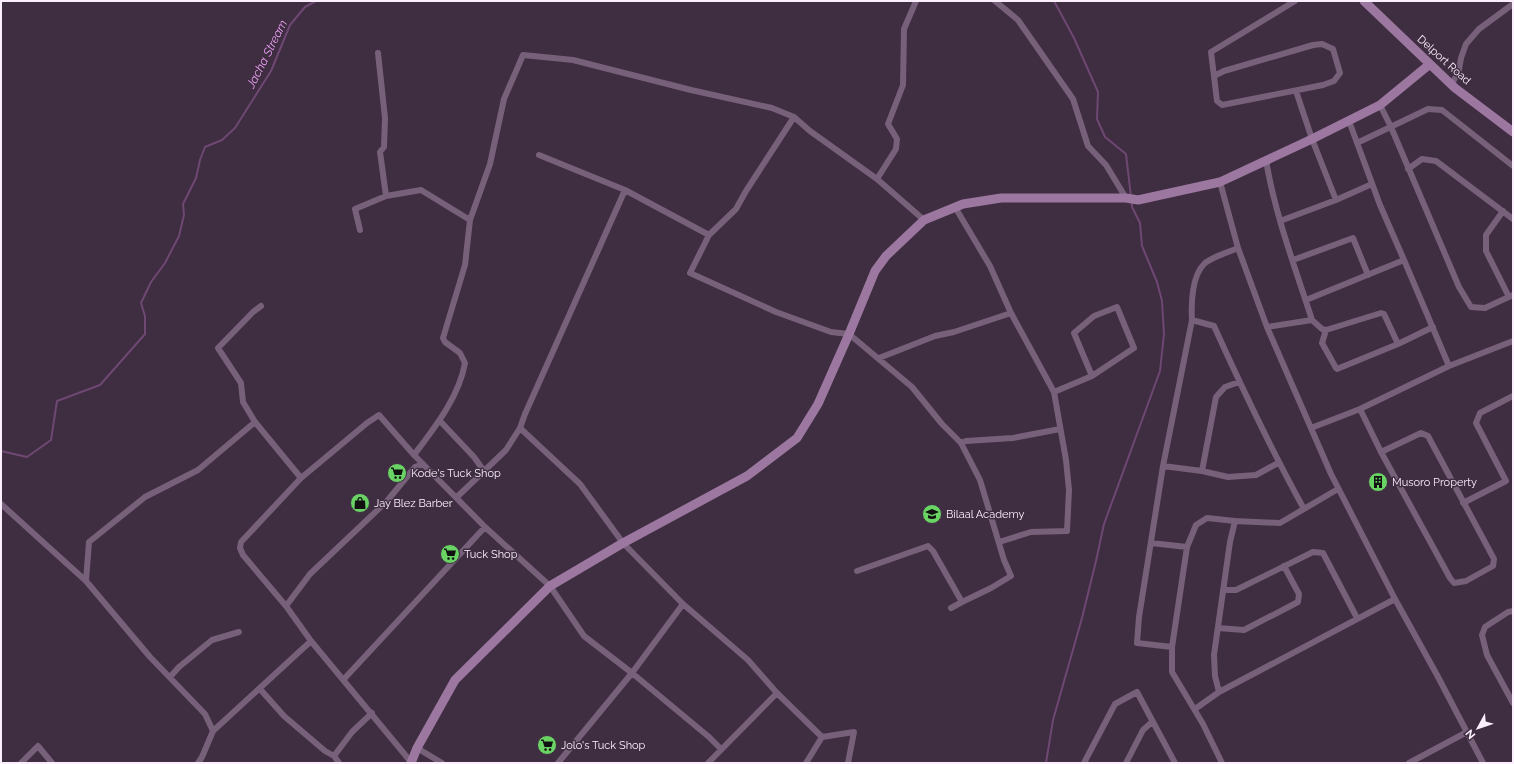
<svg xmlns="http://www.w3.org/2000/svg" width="1514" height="764" viewBox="0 0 1514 764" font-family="Raleway,sans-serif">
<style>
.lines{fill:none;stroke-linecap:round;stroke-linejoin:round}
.stream{stroke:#6e4873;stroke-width:2}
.street{stroke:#776079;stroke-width:6}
.secondary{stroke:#9c78a0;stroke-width:9}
.labels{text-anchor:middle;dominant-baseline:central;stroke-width:3;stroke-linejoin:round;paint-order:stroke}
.street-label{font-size:11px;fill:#fbeffd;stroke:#3f2d41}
.poi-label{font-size:11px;fill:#fbeffd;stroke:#3f2d41;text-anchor:start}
.water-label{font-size:12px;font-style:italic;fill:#e9a1f3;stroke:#3f2d41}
</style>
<rect width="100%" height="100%" fill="#3f2d41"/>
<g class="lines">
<path class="stream" d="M1054,1L1074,38L1098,92L1097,119L1105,137L1126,154L1131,197
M1,451L27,457L51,440L57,401L100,385L145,334V316L141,303L151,282L165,263L179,236L184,215L183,204L196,178L200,160L205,147L222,140L235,128L271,71L290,25L305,7L316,1
M1046,763L1053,720L1082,618L1096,561L1104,524L1160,371L1164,334L1162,301L1157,282L1142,246L1140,223L1132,207V201"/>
<path class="street" d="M995,1L1018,20L1073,99L1088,146L1106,165L1126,198
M378,53L385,118L384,147L380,152L386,196
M1214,76L1224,71L1313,45L1322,44L1333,49L1340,73L1334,81L1323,85L1222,105L1217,101L1211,52L1295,1
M1452,84L1459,70L1461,58L1466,44L1479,29L1513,4
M1296,91L1312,139L1336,200
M1380,105L1391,127L1459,287L1471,307L1485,308L1513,295
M794,117L746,191L736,209L709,235L690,273L776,312L831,332L849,334L912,387L942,424L961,443L980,480L1004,560L1011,576L991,588L962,602L933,551L928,546L857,571
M1349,121L1380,205L1404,260L1449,366
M1357,143L1428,109L1442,110L1513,166
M539,155L625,190L709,235
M1266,160C1275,215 1295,267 1312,320L1322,329L1326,330L1381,313L1384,314L1398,344
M1408,169L1422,159L1436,161L1513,219
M877,179L896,149L897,139L888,124L903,85L904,29L916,1
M1220,182L1238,248L1267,327L1331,474L1395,599L1437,675L1483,763
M955,207L990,266L1011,313
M1503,211L1486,235V251L1509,297
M1280,221L1336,200L1372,184
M360,230L355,209L386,196L421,190L470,220
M1293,260L1353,238L1368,275
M1306,300L1404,260
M261,306L253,312L218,348L241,383L243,402L255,422L301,478
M1192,320L1214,326C1242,388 1271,449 1304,509
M1267,327L1312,320
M1326,330L1322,343L1336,368L1337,369L1398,344L1433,327
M879,358L935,336L954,332L1011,313L1054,392L1066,460L1069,490L1067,531L1031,532L999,542
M1054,392L1092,376L1134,348L1117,307L1094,316L1074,333L1092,376
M1360,409L1381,452L1450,578L1454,583L1466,581L1493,566L1494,559L1428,436L1421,433L1381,452
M440,421L474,457L484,471
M520,428L580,484L623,543L683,604L748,660L777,693L822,737
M1311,428L1360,409L1449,366L1513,341
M961,443L966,441L1013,438L1060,429
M414,455C435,427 459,397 465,363L460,353L445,342L443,338L465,265L470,220L490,164L504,99L523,55L573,60L691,90L772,108L794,117L810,131L877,179L924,220
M1163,466L1202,471L1228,477L1256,475L1278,463
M1202,471L1216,397L1225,387L1239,382
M457,497L506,450L520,428L525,414L625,190
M1463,503L1506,481L1476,423L1480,413L1513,396
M1,504L86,581L150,657L205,714L213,731
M1151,543L1187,547
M86,581L89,542L145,497L198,470L255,422
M1223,590H1236L1313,552L1323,553L1357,618
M286,606L310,574L387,501L415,467L423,464
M951,608L962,602
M1513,611L1508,612L1485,627L1482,635L1487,655L1513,703
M1218,628L1244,630L1298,602L1299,594L1284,566
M1172,647L1137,643L1139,617L1163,466L1192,320C1191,303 1192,276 1204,264C1211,257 1229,252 1238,248
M170,677L179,667L212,640L239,632
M344,679L485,527
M260,689L284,716L325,751L334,756L339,763
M1219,692L1215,676L1214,655L1230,542L1235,521
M1195,709L1219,692L1395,599
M417,748L442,763
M334,756L352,732L372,713
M411,762L311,641L286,606L243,555L240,548L241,542L301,478L367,423L379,415L414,455L485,527L550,586L584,636L632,673L709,737L721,749
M21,763L38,746L52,763
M198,763L202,757L213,731L311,641
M558,763L632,673L683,604
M708,763L777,693
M806,763L822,737L854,732L848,763
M1084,763L1115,704L1137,692L1175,763
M1126,763L1143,730L1152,722
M1222,763L1203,724L1172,672V647L1187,547L1196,525L1207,518L1235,521L1280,523L1338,489
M1409,763L1467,732"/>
<path class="secondary" d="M1364,1L1455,88L1513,132
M411,763L417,748L455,680L550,586L623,543L747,476L797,438L818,404L849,334L875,271L886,256L924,220L963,204L1001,198H1126L1138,200L1220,182L1312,139L1380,105L1430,64"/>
</g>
<defs>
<g id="supermarket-disc" transform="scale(1)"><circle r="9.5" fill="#69d364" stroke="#3f2d41"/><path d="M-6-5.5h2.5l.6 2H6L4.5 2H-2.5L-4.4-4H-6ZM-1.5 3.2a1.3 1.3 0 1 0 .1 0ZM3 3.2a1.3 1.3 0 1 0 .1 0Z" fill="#111"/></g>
<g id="building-disc" transform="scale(1)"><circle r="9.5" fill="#69d364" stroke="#3f2d41"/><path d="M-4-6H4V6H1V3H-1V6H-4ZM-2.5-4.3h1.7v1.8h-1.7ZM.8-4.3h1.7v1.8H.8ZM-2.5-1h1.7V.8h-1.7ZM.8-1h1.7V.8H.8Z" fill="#111"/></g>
<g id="shop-disc" transform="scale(1)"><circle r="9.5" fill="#69d364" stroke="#3f2d41"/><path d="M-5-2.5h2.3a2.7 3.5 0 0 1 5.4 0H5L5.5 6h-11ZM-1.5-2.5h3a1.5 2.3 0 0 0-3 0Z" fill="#111"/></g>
<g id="school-disc" transform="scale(1)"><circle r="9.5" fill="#69d364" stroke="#3f2d41"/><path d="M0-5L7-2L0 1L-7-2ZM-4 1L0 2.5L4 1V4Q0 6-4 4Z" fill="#111"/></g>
</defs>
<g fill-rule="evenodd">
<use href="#supermarket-disc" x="397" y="473"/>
<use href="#building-disc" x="1378" y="482"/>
<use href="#shop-disc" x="360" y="503"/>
<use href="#school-disc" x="932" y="514"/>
<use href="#supermarket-disc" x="450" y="554"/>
<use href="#supermarket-disc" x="547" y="745"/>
</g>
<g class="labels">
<g class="street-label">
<text transform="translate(1444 60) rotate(42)">Delport Road</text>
</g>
<g class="poi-label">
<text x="411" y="473">Kode's Tuck Shop</text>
<text x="1392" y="482">Musoro Property</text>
<text x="374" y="503">Jay Blez Barber</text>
<text x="946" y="514">Bilaal Academy</text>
<text x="464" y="554">Tuck Shop</text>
<text x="561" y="745">Jolo's Tuck Shop</text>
</g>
<g class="water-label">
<text transform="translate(267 54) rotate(-63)">Jacha Stream</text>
</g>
</g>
<rect width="1514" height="764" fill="none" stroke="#fbeffd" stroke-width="4"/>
<g transform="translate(1478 728) rotate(230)" stroke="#3f2d41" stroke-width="3" paint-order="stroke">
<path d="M0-3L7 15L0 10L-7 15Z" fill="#fbeffd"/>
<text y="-6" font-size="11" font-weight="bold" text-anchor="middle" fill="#fbeffd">N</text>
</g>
</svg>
